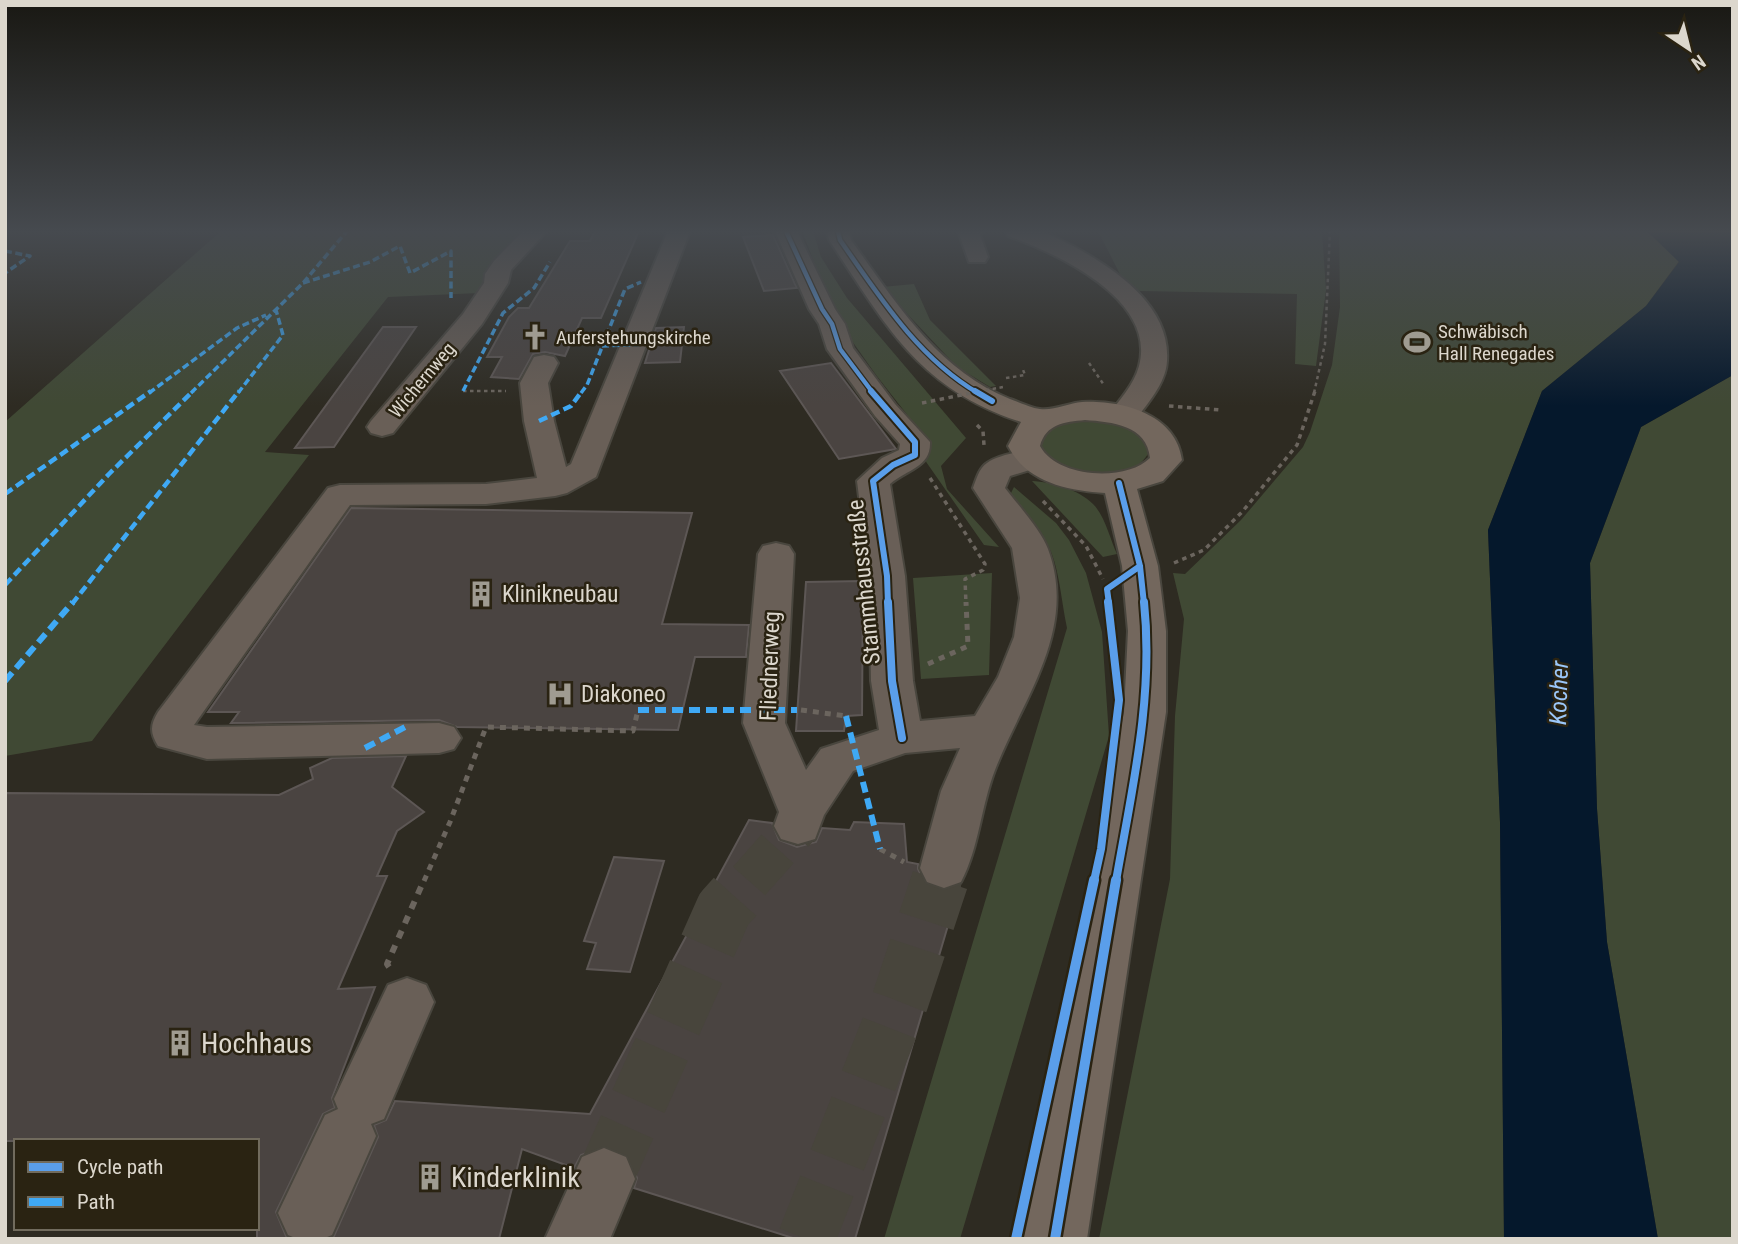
<svg xmlns="http://www.w3.org/2000/svg" width="1738" height="1244" viewBox="0 0 1738 1244" font-family="'Roboto Condensed',sans-serif">
<style>
.green{fill:#404934}
.water{fill:#05182c}
.building{fill:#4a4441;stroke:#5d5755;stroke-width:2}
.lines{fill:none;stroke-linecap:round;stroke-linejoin:round}
.minor-tunnel-far1{stroke:#48453c;stroke-width:43;stroke-dasharray:43 22;stroke-linecap:butt}
.minor-tunnel{stroke:#48453c;stroke-width:57;stroke-dasharray:57 28;stroke-linecap:butt}
.minor-casing{stroke:#49463e;stroke-width:4}
.major-casing{stroke:#49463e;stroke-width:4}
.path-far3{stroke:#6b655e;stroke-width:2.5;stroke-dasharray:3.5 3.5;stroke-linecap:butt}
.path-far2{stroke:#6b655e;stroke-width:3.5;stroke-dasharray:4.5 4.5;stroke-linecap:butt}
.path-far1{stroke:#6b655e;stroke-width:5;stroke-dasharray:6 6;stroke-linecap:butt}
.path{stroke:#6b655e;stroke-width:6;stroke-dasharray:8 8;stroke-linecap:butt}
.minor{fill:#695f57;fill-rule:evenodd}
.major{fill:#73675d;fill-rule:evenodd}
.path-bridge-far1{stroke:#6b655e;stroke-width:2.5;stroke-dasharray:3.5 3.5;stroke-linecap:butt}
.path-bridge{stroke:#6b655e;stroke-width:3.5;stroke-dasharray:4.5 4.5;stroke-linecap:butt}
.quiet-far2{stroke:#3fa9f5;stroke-width:3.5;stroke-dasharray:7 3.5;stroke-linecap:butt}
.quiet-far1{stroke:#3fa9f5;stroke-width:4.5;stroke-dasharray:9 4.5;stroke-linecap:butt}
.quiet{stroke:#3fa9f5;stroke-width:6;stroke-dasharray:11 6;stroke-linecap:butt}
.cycleway-far3-casing{stroke:#2a2312;stroke-width:7}
.cycleway-far2-casing{stroke:#2a2312;stroke-width:10}
.cycleway-far1-casing{stroke:#2a2312;stroke-width:12}
.cycleway-casing{stroke:#2a2312;stroke-width:15}
.cycleway-far3{stroke:#5a9eea;stroke-width:4.5}
.cycleway-far2{stroke:#5a9eea;stroke-width:6}
.cycleway-far1{stroke:#5a9eea;stroke-width:8}
.cycleway{stroke:#5a9eea;stroke-width:10}
.labels{text-anchor:middle;dominant-baseline:central;stroke-width:5;stroke-linejoin:round;paint-order:stroke}
.far-poi-label{font-size:19px;fill:#dcd7cd;stroke:#2a2312;text-anchor:start}
.far-street-label{font-size:19px;fill:#dcd7cd;stroke:#2a2312}
.street-label{font-size:23px;fill:#dcd7cd;stroke:#2a2312}
.poi-label{font-size:23px;fill:#dcd7cd;stroke:#2a2312;text-anchor:start}
.water-label{font-size:24px;font-style:italic;fill:#9bc7f9;stroke:#2a2312}
.near-poi-label{font-size:28px;fill:#dcd7cd;stroke:#2a2312;text-anchor:start}
</style>
<rect width="100%" height="100%" fill="#2e2b22"/>
<path class="green" d="M221,231H528L479,293L388,297L265,452L309,455L92,741L5,756V422Z
M802,231H813L821,257L847,298L966,438L941,466L947,489L999,547L984,545L922,456L930,444L876,375L835,317Z
M1098,231H1322L1326,290L1316,366L1295,364L1297,294L1140,291L1125,284Z
M1339,231H1647L1679,261L1646,306L1542,391L1488,530L1500,822L1504,1239H1099L1170,879L1175,716L1184,619L1173,573L1185,574L1241,520L1303,447L1310,432L1332,365L1340,307Z
M914,284L930,320L996,386L990,387L957,367L882,287Z
M1733,375V1239H1658L1607,942L1597,809L1590,563L1641,427Z
M1082,419C1108,421 1140,424 1149,452C1134,482 1083,479 1058,465C1050,461 1044,451 1038,445L1040,435L1064,421Z
M1032,481C1052,482 1078,489 1093,504C1105,516 1110,539 1117,554L1103,557Z
M1014,487L1056,523L1069,540L1086,573L1102,632L1109,736L960,1239H884L1067,628C1056,572 1060,540 1012,503L1010,495Z
M992,573L989,675L921,679L913,578Z"/>
<path class="water" d="M1647,231H1733V375L1641,427L1590,563L1597,809L1607,942L1658,1239H1504L1500,822L1488,530L1542,391L1646,306L1679,262Z"/>
<path class="building" d="M595,231H639L601,318H582L565,356L545,352L533,354L519,379L491,377L502,357H487L509,317L518,308H529L570,241H590Z
M773,235L795,284L797,288L764,291L743,237Z
M383,327H416L334,447L295,448Z
M684,327L680,362L645,363L656,328Z
M831,363L896,449L839,459L780,371Z
M351,508L692,513L662,624L749,625L746,657H695L678,730L457,727L439,720L231,723L239,712H208Z
M863,581L862,715L846,716L844,731H796L806,582Z
M406,756L392,787L424,812L397,831L377,876H387L338,989L375,987L332,1098L335,1108L323,1114L276,1212L286,1236L290,1239H257V1141H5V793L279,795L313,779L310,768L332,758Z
M749,820L772,823L779,840L797,847L816,842L822,828L850,830L854,822L904,824L907,862L918,864V869L925,883L943,890L960,885L855,1239H796L634,1188L637,1178L628,1156L605,1146L581,1155L574,1168L522,1149L499,1239H330L334,1236L378,1137L374,1125L386,1120L395,1101L590,1114Z
M614,857L664,861L630,972L587,969L596,943L584,941Z"/>
<g class="lines">
<path class="minor-tunnel-far1" d="M749,881L798,826
M940,881L944,868"/>
<path class="minor-tunnel" d="M604,1179L724,909L750,880
M806,1239L900,1001L940,880"/>
<g class="minor-casing">
<path id="minor" d="M523,231H547L511,270L508,283L482,324L393,433L382,436L371,433L367,427L371,421L463,314L484,283L485,274L494,261Z
M668,231H690L596,477L567,493L555,496L486,504L350,505L194,725L207,727L439,723L454,727L461,738L454,749L439,753L207,759L158,746C150,733 150,725 158,712L328,488L340,485L486,484L537,478L524,421L520,383L534,357L544,355L554,357L558,363L548,383L554,421L566,467L571,464Z
M775,231H797L835,309L845,324L853,348L895,404L930,442C931,467 908,469 890,484L905,576L913,681L920,721L975,716L998,677L1014,637L1020,598L1012,548L973,488C976,480 979,468 987,463C1000,454 1028,449 1043,452L1048,459L1043,466L1010,476L1005,488C1018,505 1041,530 1048,549C1078,630 1023,698 995,770C981,806 979,848 961,882L944,888L927,882L920,868L941,791L960,748L905,753L853,771L824,815L815,839L798,844L781,839L774,826L779,812L743,723L758,554L763,546L776,543L789,546L794,554L785,723L806,770L821,749L879,730L871,681L869,576L857,481L882,458L899,450L900,444L875,416L827,349L819,324L809,309Z
M958,231H983L980,235L988,257L985,262H969Z
M1005,231C1016,231 1028,230 1038,231C1049,233 1062,241 1073,246C1115,269 1171,306 1167,361C1166,384 1146,405 1134,422L1123,425L1112,422L1108,416C1119,400 1134,385 1139,366C1157,299 1056,253 1008,236Z
M407,978L426,985L434,1002L384,1119L371,1124L376,1136L332,1235C320,1241 300,1241 288,1235L278,1213L325,1115L338,1109L334,1099L388,985Z
M604,1148L626,1157L635,1179L610,1239H545L582,1157Z"/>
</g>
<g class="major-casing">
<path id="major" d="M827,231H849L851,240C895,301 937,370 1010,399C1019,402 1031,408 1040,409C1053,411 1069,403 1082,402C1122,400 1176,414 1182,460L1163,481L1137,489L1158,566L1166,631V712L1087,1239H1023L1124,712L1128,631L1122,566L1105,493C1067,490 1027,483 1008,446L1021,422C917,388 886,325 829,240ZM1085,420C1112,422 1147,425 1150,458C1126,482 1057,478 1040,446C1046,424 1064,422 1085,420Z"/>
</g>
<path class="path-far3" d="M1089,363L1104,385
M1006,378L1025,375L1022,367
M463,391H506
M1314,393L1325,344L1330,231"/>
<path class="path-far2" d="M1169,406L1221,410
M977,425L983,431L984,445
M930,478L985,564L983,570L965,579L966,604
M1043,501L1086,546L1103,579
M1174,563L1204,550L1242,512L1297,445L1315,391"/>
<path class="path-far1" d="M928,664L968,646L966,602
M801,710L846,716
M880,849L904,862
M424,881L450,822L486,727L633,731L638,710"/>
<path class="path" d="M389,967L387,964L424,880"/>
<use href="#minor" class="minor"/>
<use href="#major" class="major"/>
<path class="path-bridge-far1" d="M972,393L1003,387"/>
<path class="path-bridge" d="M922,403L981,391"/>
<path class="quiet-far2" d="M5,251L30,256L5,273
M303,283L370,262L400,246L410,273L451,251V298
M602,346L648,344
M463,391L503,313L534,288L550,262
M149,393L237,328L266,315
M191,393L303,283L347,231
M238,393L283,335L276,310
M581,393L587,385L625,289L641,282"/>
<path class="quiet-far1" d="M539,421L571,406L582,391
M5,494L151,391
M5,585L109,474L193,391
M72,604L239,391"/>
<path class="quiet" d="M5,681L73,602
M638,710H797
M846,716L880,849
M365,748L407,726"/>
<g class="cycleway-far3-casing">
<path id="cycleway-far3" d="M786,231L822,309L832,324L840,349L873,393
M838,231L840,240C879,296 918,358 978,393"/>
</g>
<g class="cycleway-far2-casing">
<path id="cycleway-far2" d="M871,391L915,442V455L893,465L873,481L887,576L888,604
M975,391L992,401
M1119,483L1140,566L1144,604
M1109,604L1107,589L1140,566"/>
</g>
<g class="cycleway-far1-casing">
<path id="cycleway-far1" d="M888,602L892,681L902,738
M1094,881L1101,849L1119,700L1108,602
M1116,881C1132,789 1154,697 1144,602"/>
</g>
<g class="cycleway-casing">
<path id="cycleway" d="M1016,1239L1094,880
M1055,1239L1116,880"/>
</g>
<use href="#cycleway-far3" class="cycleway-far3"/>
<use href="#cycleway-far2" class="cycleway-far2"/>
<use href="#cycleway-far1" class="cycleway-far1"/>
<use href="#cycleway" class="cycleway"/>
</g>
<linearGradient id="sky" x2="0" y2="1"><stop stop-color="#191813"/><stop offset="0.57" stop-color="#464a4f"/><stop offset="1" stop-color="#464a4f" stop-opacity="0"/></linearGradient>
<rect width="1738" height="406" fill="url(#sky)"/>
<defs>
<g id="church-bare" transform="scale(2.1)"><path d="M-1.2-6h2.4v3.5h3.3v2.4h-3.3V6h-2.4V-.1h-3.3v-2.4h3.3Z" fill="#9f9b91" stroke="#2a2312" stroke-width="2.5" paint-order="stroke"/></g>
<g id="stadium-bare" transform="scale(2.1)"><path d="M0-5a6.5 5 0 1 0 0 10a6.5 5 0 1 0 0-10ZM-3.5-1.8h7v3.6h-7Z" fill="#9f9b91" stroke="#2a2312" stroke-width="2.5" paint-order="stroke"/></g>
<g id="building-bare" transform="scale(2.1)"><path d="M-4-6H4V6H1V3H-1V6H-4ZM-2.5-4.3h1.7v1.8h-1.7ZM.8-4.3h1.7v1.8H.8ZM-2.5-1h1.7V.8h-1.7ZM.8-1h1.7V.8H.8Z" fill="#9f9b91" stroke="#2a2312" stroke-width="2.5" paint-order="stroke"/></g>
<g id="hospital-bare" transform="scale(2.1)"><path d="M-5-5h3v3.5h4V-5h3V5h-3V1.5h-4V5h-3Z" fill="#9f9b91" stroke="#2a2312" stroke-width="2.5" paint-order="stroke"/></g>
</defs>
<g fill-rule="evenodd">
<use href="#church-bare" x="535" y="337"/>
<use href="#stadium-bare" x="1417" y="342"/>
<use href="#building-bare" x="481" y="594"/>
<use href="#hospital-bare" x="560" y="694"/>
<use href="#building-bare" x="180" y="1043"/>
<use href="#building-bare" x="430" y="1177"/>
</g>
<g class="labels">
<g class="far-poi-label">
<text x="1438" y="331">Schwäbisch<tspan x="1438" dy="22">Hall Renegades</tspan></text>
<text x="556" y="337">Auferstehungskirche</text>
</g>
<g class="far-street-label">
<text transform="translate(422 380) rotate(-50)">Wichernweg</text>
</g>
<g class="street-label">
<text transform="translate(864 582) rotate(-96)">Stammhausstraße</text>
<text transform="translate(770 666) rotate(-88)">Fliednerweg</text>
</g>
<g class="poi-label">
<text x="502" y="594">Klinikneubau</text>
<text x="581" y="694">Diakoneo</text>
</g>
<g class="water-label">
<text transform="translate(1559 693) rotate(-88)">Kocher</text>
</g>
<g class="near-poi-label">
<text x="201" y="1043">Hochhaus</text>
<text x="451" y="1177">Kinderklinik</text>
</g>
</g>
<rect width="1738" height="1244" fill="none" stroke="#dcd7cd" stroke-width="14"/>
<rect x="14" y="1139" width="245" height="91" fill="#2a2312" stroke="#716b5d" stroke-width="2"/>
<rect x="28" y="1162" width="35" height="10" fill="#5a9eea" stroke="#716b5d" stroke-width="2"/>
<text x="77" y="1174" font-size="21" fill="#dcd7cd">Cycle path</text>
<rect x="28" y="1197" width="35" height="10" fill="#3fa9f5" stroke="#716b5d" stroke-width="2"/>
<text x="77" y="1209" font-size="21" fill="#dcd7cd">Path</text>
<g transform="translate(1689 49) rotate(145)" stroke="#2a2312" stroke-width="5" paint-order="stroke">
<path d="M0-5L12 26L0 18L-12 26Z" fill="#dcd7cd"/>
<text y="-10" font-size="19" font-weight="bold" text-anchor="middle" fill="#dcd7cd">N</text>
</g>
</svg>
